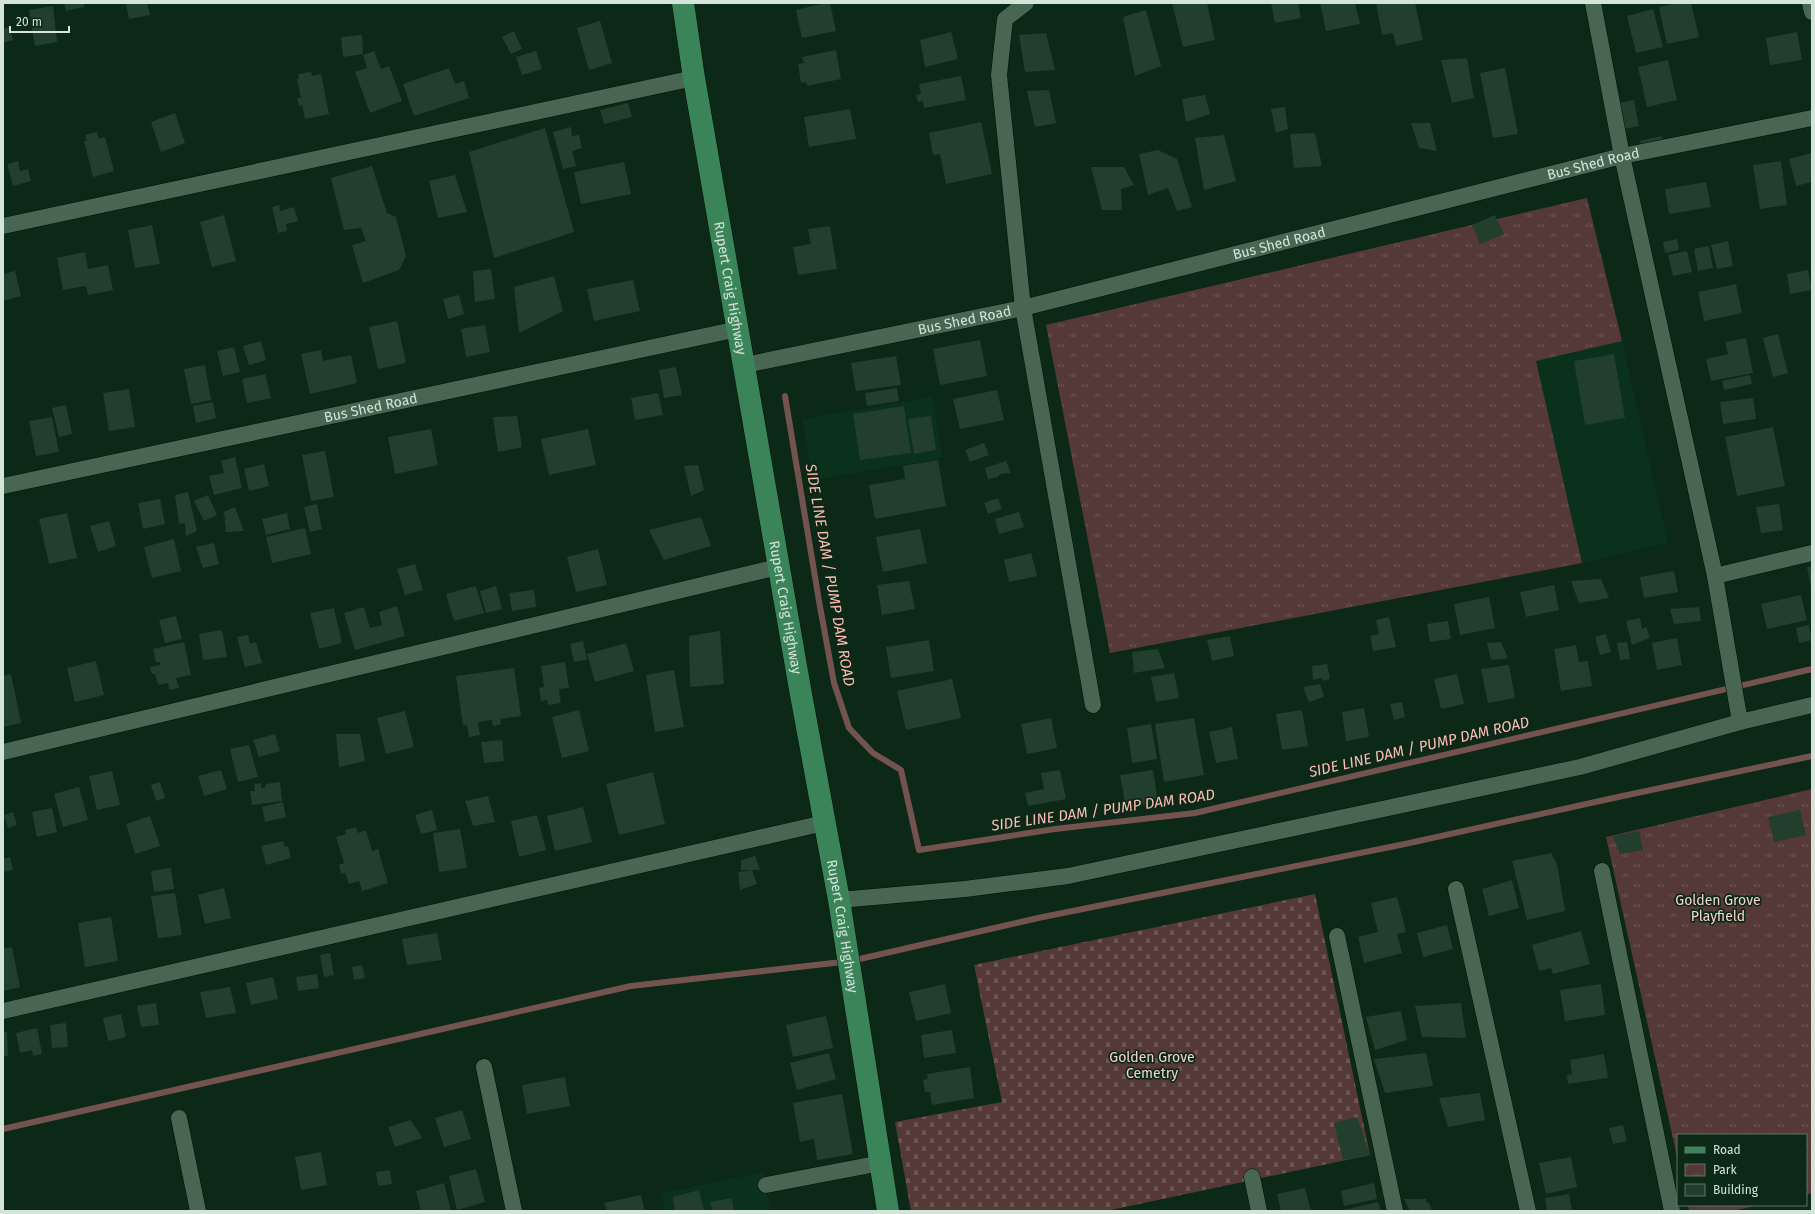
<svg xmlns="http://www.w3.org/2000/svg" width="1815" height="1214" viewBox="0 0 1815 1214" font-family="'Fira Sans',sans-serif">
<style>
.built{fill:#0a311c}
.cemetery{fill:url(#cemetery-stones)}
.park{fill:url(#park-tufts)}
.lines{fill:none;stroke-linecap:round;stroke-linejoin:round}
.stream{stroke:#74524e;stroke-width:6}
.building{fill:#223e2c}
.street-casing{stroke:#001204;stroke-width:17}
.primary-casing{stroke:#001204;stroke-width:23}
.street{stroke:#486652;stroke-width:16}
.primary{stroke:#3b845a;stroke-width:22}
.labels{text-anchor:middle;dominant-baseline:central;stroke-width:3.5;stroke-linejoin:round;paint-order:stroke}
.street-label{font-size:14px;fill:#d4e4d9;stroke:#0c2918}
.park-label{font-size:14px;fill:#f9d1cb;stroke:#0c2918}
.water-label{font-size:15px;font-style:italic;fill:#febdb4;stroke:#0c2918}
</style>
<defs>
<pattern id="cemetery-stones" width="16" height="16" patternUnits="userSpaceOnUse"><rect width="16" height="16" fill="#553936"/><path d="M2 7V4a2 2 0 0 1 4 0v3zM10 15v-3a2 2 0 0 1 4 0v3z" fill="#6d5652"/></pattern>
<pattern id="park-tufts" width="24" height="20" patternUnits="userSpaceOnUse"><rect width="24" height="20" fill="#553936"/><path d="M3 7l-1-3M5 7V3M7 7l1-3M15 17l-1-3M17 17v-4M19 17l1-3" fill="none" stroke="#6d5652"/></pattern>
</defs>
<rect width="100%" height="100%" fill="#0c2918"/>
<path class="built" d="M1622,341L1668,543L1582,563L1536,361Z
M933,397L943,458L812,480L802,419Z
M762,1172L771,1211H665L661,1194Z"/>
<path class="cemetery" d="M1315,894L1370,1155L1106,1211H911L895,1122L1002,1102L974,965Z"/>
<path class="park" d="M1587,198L1622,341L1536,361L1582,563L1110,653L1046,325Z
M1812,789V1193L1806,1195V1135H1678V1161L1606,837Z
M1688,1205H1760L1733,1211H1689Z"/>
<g class="lines">
<path class="stream" d="M785,396L819,601L834,683L849,728L873,753L901,770L919,850L1055,829L1195,813L1812,669
M3,1129L631,986L851,961L1038,918L1405,844L1618,797L1812,756"/>
</g>
<path class="building" d="M64,3H84V7L66,11Z
M147,3L150,15L129,19L126,4Z
M825,3H830L836,31L802,38L796,10Z
M1172,3H1207L1215,40L1183,47Z
M1271,3H1298L1301,18L1275,23Z
M1320,3H1355L1360,24L1326,31Z
M1376,3H1415L1423,40L1396,46L1393,33L1382,35Z
M1677,3H1691L1699,37L1667,44L1659,7Z
M53,6L57,42L35,46L29,10Z
M1653,9L1663,47L1636,53L1627,16Z
M1146,10L1161,66L1135,76L1123,17Z
M600,21L612,63L589,70L577,28Z
M9,27L13,40L3,43V29Z
M514,31L522,49L511,54L502,37Z
M951,32L958,59L925,67L920,40Z
M1797,32L1802,60L1770,65L1766,38Z
M1046,33L1055,70L1025,72L1019,35Z
M362,35L363,54L343,57L341,37Z
M836,50L841,79L807,86L806,82L801,83L798,64L804,63L802,57Z
M374,51L381,69L389,66L402,101L370,113L355,72L367,68L363,55Z
M536,51L542,69L522,75L516,57Z
M1467,58L1474,98L1452,103L1441,60Z
M1668,60L1677,100L1647,107L1638,67Z
M449,68L455,84L464,81L469,98L414,116L403,84Z
M1505,68L1518,134L1493,138L1480,73Z
M311,72L312,76L321,74L329,114L305,119L302,105L299,106L297,98H301L297,79L299,78L298,74Z
M961,76L966,100L924,108L923,101L918,102L916,95L921,94L919,84Z
M1049,90L1056,123L1035,127L1027,91Z
M1205,95L1210,114L1186,122L1182,99Z
M1634,100L1639,126L1624,129L1619,103Z
M628,103L632,117L604,124L600,110Z
M1285,107L1288,129L1276,133L1271,109Z
M850,109L856,139L809,147L804,117Z
M175,113L185,143L161,152L151,122Z
M981,122L992,174L946,184L940,154L933,155L929,133Z
M1411,123H1430L1437,151L1419,148Z
M571,127L572,136L579,135L582,148L572,151L576,166L563,169L553,132Z
M545,128L574,232L494,258L469,152Z
M97,132L99,139L105,137L114,171L93,177L84,141H87L85,135Z
M1315,133L1322,166L1294,168L1290,134Z
M1224,135L1236,181L1204,190L1195,138Z
M1662,136L1666,154L1645,160L1640,141Z
M1158,150L1177,159L1192,207L1177,211L1168,188L1148,195L1139,154Z
M1812,153V182L1796,186L1789,159Z
M18,161L20,171L28,169L31,181L13,186L7,164Z
M1781,161L1787,205L1760,209L1753,165Z
M624,162L631,194L581,204L574,172Z
M372,166L387,213L396,217L406,256L399,270L363,283L352,245L366,241L361,228L344,230L331,178Z
M1091,167H1124L1134,185L1121,189L1122,210H1102Z
M455,175L467,212L438,218L429,181Z
M1706,182L1711,207L1669,214L1665,189Z
M279,205L280,211L294,207L298,221L286,224L287,231L278,233L272,207Z
M224,215L236,261L212,267L200,222Z
M1495,215L1504,234L1480,244L1472,225Z
M152,225L160,264L135,268L128,230Z
M830,226L837,269L798,275L793,247L811,244L808,229Z
M1677,239L1679,250L1665,253L1663,242Z
M1728,241L1733,266L1717,269L1711,245Z
M1709,246L1713,268L1698,271L1694,249Z
M1687,251L1692,272L1673,276L1668,255Z
M85,252L88,269L108,265L113,290L88,295L86,286L63,290L57,258Z
M491,269L495,299L475,302L473,271Z
M1808,270L1812,290L1790,294L1787,274Z
M15,271L21,296L3,301V274Z
M554,276L563,311L519,333L514,287Z
M633,280L640,311L594,321L587,289Z
M1736,284L1742,313L1704,321L1698,292Z
M459,295L464,314L448,319L443,299Z
M397,321L406,363L378,369L369,327Z
M485,325L490,352L466,357L461,329Z
M1778,334L1788,373L1773,377L1763,338Z
M1746,338L1753,373L1711,381L1706,359L1728,354L1725,342Z
M980,340L987,376L940,385L933,349Z
M261,341L266,360L249,365L243,346Z
M234,347L240,372L223,376L217,351Z
M321,350L323,361L351,355L357,383L310,394L301,354Z
M1614,354L1625,418L1585,425L1574,361Z
M896,356L901,385L856,391L851,363Z
M205,365L211,400L191,404L184,369Z
M676,367L682,395L664,398L659,370Z
M265,374L271,398L247,403L242,379Z
M1750,375L1752,384L1724,390L1722,381Z
M897,388L899,401L867,406L865,393Z
M129,389L135,427L109,431L103,393Z
M997,390L1004,420L960,429L953,399Z
M658,393L663,415L635,420L631,398Z
M1753,398L1756,419L1723,424L1720,402Z
M213,402L216,418L196,423L193,406Z
M66,405L72,434L59,437L52,408Z
M904,406L911,453L860,460L853,414Z
M517,416L522,447L498,452L493,417Z
M931,416L936,450L914,454L908,419Z
M52,417L59,452L36,456L29,421Z
M1773,427L1785,486L1737,496L1725,437Z
M431,429L438,465L395,474L388,437Z
M588,429L596,465L549,475L541,439Z
M984,443L989,455L970,462L965,450Z
M325,451L334,497L311,501L302,455Z
M235,457L242,488L214,495L209,476L224,473L221,461Z
M938,460L946,506L875,519L869,485L905,479L903,466Z
M1006,461L1011,473L1000,474L998,477L988,479L985,468Z
M264,464L269,486L249,491L244,469Z
M698,465L704,490L691,496L684,466Z
M188,492L197,531L186,536L185,523L179,524L175,495Z
M208,495L217,515L204,521L194,501Z
M998,498L1002,509L988,514L984,503Z
M160,499L165,524L143,529L138,503Z
M317,504L322,529L310,532L304,507Z
M1779,504L1783,530L1761,533L1756,507Z
M235,507L244,531L226,532L224,512Z
M1019,512L1024,527L999,534L995,519Z
M67,513L77,558L49,564L39,519Z
M287,513L290,529L266,535L262,519Z
M701,517L711,546L664,560L649,530Z
M109,521L116,546L98,552L90,526Z
M305,528L311,554L272,563L266,537Z
M920,529L927,563L883,572L876,537Z
M174,539L181,571L152,578L144,547Z
M214,543L219,564L203,568L196,547Z
M598,549L607,585L576,592L567,557Z
M1031,553L1037,576L1009,582L1004,560Z
M415,564L423,590L405,595L397,569Z
M1812,566V588H1811L1807,567Z
M1674,571L1678,592L1644,598L1640,577Z
M1601,579L1609,598L1579,603L1571,581Z
M909,581L915,609L882,615L877,585Z
M1554,585L1559,610L1526,617L1520,592Z
M476,586L484,613L454,621L446,594Z
M496,586L502,609L486,613L480,591Z
M534,590L536,607L512,611L509,593Z
M1801,595L1807,620L1767,629L1761,604Z
M1489,597L1495,628L1460,635L1454,604Z
M397,606L405,636L355,650L344,613L364,607L370,628L382,625L379,612Z
M1699,607L1701,621L1674,624L1670,609Z
M334,608L342,643L319,649L310,613Z
M176,616L182,639L165,643L159,620Z
M1389,617L1396,647L1373,651L1370,636L1379,634L1376,620Z
M1640,618L1642,629L1646,627L1650,638L1632,645L1626,621Z
M1448,621L1451,639L1430,642L1427,624Z
M1809,625L1812,640L1799,643L1796,628Z
M222,630L227,657L203,660L199,634Z
M720,631L724,684L690,687L689,636Z
M1606,634L1611,652L1600,655L1595,637Z
M248,635L250,644L256,642L262,663L245,667L237,637Z
M1230,636L1234,656L1212,661L1207,640Z
M1677,638L1682,665L1657,670L1652,643Z
M929,640L934,671L891,678L886,647Z
M583,641L587,660L574,662L570,644Z
M184,642L191,675L176,678L179,688L169,690L168,683L158,685L155,674H152L150,667L160,665V662H156L153,649Z
M1501,642L1508,658L1491,660L1487,643Z
M1627,642L1630,659L1620,660L1617,643Z
M626,643L634,671L595,682L587,654Z
M1576,645L1579,662L1588,661L1592,686L1561,691L1554,649Z
M1158,649L1165,668L1134,673L1132,652Z
M96,661L104,695L75,702L67,668Z
M565,662L569,688L559,689L561,703L548,705L547,700L541,701L539,688L544,687L541,666Z
M1327,664L1330,679L1323,681L1322,678L1313,680L1312,666Z
M1509,665L1515,698L1488,703L1481,669Z
M514,668L521,716L500,719L501,724L493,726L492,720L478,722L480,735L469,737L467,725L463,726L456,676Z
M674,670L684,727L655,732L646,675Z
M1174,673L1179,698L1156,702L1151,677Z
M11,674L21,723L3,727V676Z
M1457,674L1464,704L1441,709L1434,679Z
M952,679L961,718L906,730L897,691Z
M1320,684L1324,697L1309,702L1303,687Z
M1402,702L1405,717L1394,720L1390,704Z
M1364,708L1369,737L1346,741L1342,712Z
M579,710L589,751L562,758L552,717Z
M1302,710L1308,746L1282,750L1276,714Z
M405,711L414,747L386,754L377,718Z
M1051,718L1057,748L1027,754L1021,724Z
M1194,718L1204,775L1164,782L1155,724Z
M1151,724L1157,759L1132,763L1127,728Z
M1232,727L1238,759L1216,763L1209,732Z
M275,734L280,751L259,757L253,740Z
M336,734H360L365,761L339,767Z
M502,740L504,761L484,763L481,742Z
M249,745L258,777L238,782L230,749Z
M221,770L227,789L204,796L198,776Z
M1060,770L1066,799L1028,806L1025,793L1044,789L1041,773Z
M1153,770L1158,802L1126,808L1120,775Z
M112,771L120,805L97,810L89,776Z
M653,772L665,824L619,835L606,784Z
M160,782L165,798L156,801L151,785Z
M280,782L282,801L252,805L250,791H255L254,784L261,783V788L266,787V784Z
M79,787L88,820L63,827L54,794Z
M488,796L495,822L473,826L465,801Z
M283,802L286,817L265,822L262,807Z
M583,807L592,842L555,851L547,816Z
M52,808L57,832L37,837L32,812Z
M432,810L437,830L421,834L415,815Z
M1800,810L1806,835L1774,842L1768,817Z
M13,812L17,825L8,828L4,815Z
M537,815L546,850L519,857L511,821Z
M150,816L160,846L135,854L126,824Z
M356,827L358,833L366,830L372,851L378,849L388,883L362,891L359,881L349,884L345,873L341,874L339,865L344,863L336,837L346,834L345,830Z
M460,829L467,868L439,872L433,833Z
M1639,831L1643,850L1620,854L1613,837L1617,835Z
M283,841L285,847L288,846L291,858L266,865L261,846Z
M1551,853L1557,864L1565,911L1527,920L1512,861Z
M755,856L760,870H752L757,884L740,890L738,872L752,870H741V860Z
M10,857L13,870L3,872V859Z
M171,868L174,889L154,892L151,871Z
M1512,880L1519,908L1489,916L1482,889Z
M224,888L231,918L205,924L198,895Z
M175,893L182,935L158,938L151,896Z
M1397,897L1406,932L1397,934L1402,953L1364,963L1358,937L1378,932L1371,903Z
M111,917L118,961L85,967L78,923Z
M1447,925L1453,949L1423,957L1417,933Z
M1581,931L1590,964L1553,974L1551,968L1539,971L1532,945Z
M437,933L442,960L407,965L402,939Z
M12,947L20,987L3,991V949Z
M330,953L334,975L324,977L320,955Z
M362,965L365,978L354,980L352,967Z
M317,974L319,988L298,991L296,977Z
M273,977L278,999L251,1005L246,983Z
M945,984L951,1013L916,1021L909,992Z
M1601,984L1605,1015L1565,1021L1560,990Z
M230,987L236,1013L206,1018L200,992Z
M156,1003L159,1025L141,1027L137,1006Z
M1461,1003L1466,1038L1422,1037L1415,1006Z
M1401,1011L1407,1040L1375,1050L1366,1017Z
M121,1014L126,1037L108,1041L103,1018Z
M826,1016L833,1048L793,1057L786,1025Z
M66,1023L68,1047L52,1048L50,1025Z
M37,1028L42,1054L33,1056L32,1050L20,1053L16,1033Z
M952,1030L956,1053L924,1058L921,1035Z
M3,1032H7L8,1056H3Z
M829,1053L836,1079L797,1090L790,1063Z
M1426,1053L1433,1086L1385,1093L1374,1059Z
M1604,1054L1608,1078L1568,1084L1567,1075L1572,1074L1570,1060Z
M970,1067L974,1098L932,1105L930,1092H925L923,1080L928,1079L927,1074Z
M565,1077L570,1106L527,1114L522,1085Z
M1480,1093L1485,1120L1448,1127L1439,1098Z
M842,1094L853,1154L817,1160L814,1139L800,1142L793,1103Z
M462,1110L471,1139L444,1147L435,1118Z
M1357,1117L1370,1155L1343,1160L1334,1123Z
M411,1120L422,1138L395,1147L388,1127Z
M1623,1125L1627,1141L1613,1144L1609,1128Z
M321,1152L327,1185L301,1190L295,1157Z
M1571,1157L1577,1187L1546,1194L1539,1163Z
M476,1169L485,1202L457,1210L449,1176Z
M390,1170L392,1184L378,1186L376,1172Z
M444,1183L451,1211H421L416,1191Z
M1374,1183L1377,1199L1344,1206L1341,1191Z
M1305,1188L1311,1211H1281L1277,1194Z
M699,1190L704,1211H675L673,1197Z
M1569,1194L1572,1211H1547L1545,1198Z
M641,1195L645,1211H607L604,1203Z
M732,1198L734,1211H712L710,1202Z
M1404,1199H1426V1202L1429,1203L1432,1211H1410Z
M1378,1202L1381,1211H1344V1210Z"/>
<g class="lines">
<g class="street-casing">
<g id="street">
<path d="M1026,3L1005,19L999,75L1023,308L1093,705"/>
<path d="M1593,3L1622,156L1715,576L1740,722"/>
<path d="M1810,3L1812,12"/>
<path d="M3,226L694,78"/>
<path id="s1" d="M745,365L1023,308L1622,156L1812,118"/>
<path id="s2" d="M3,486L738,329"/>
<path d="M1715,576L1812,553"/>
<path d="M3,752L778,567"/>
<path d="M1602,871L1672,1211"/>
<path d="M1456,889L1528,1211"/>
<path d="M839,900L965,889L1068,876L1580,767L1740,722L1812,705"/>
<path d="M1337,936L1395,1211"/>
<path d="M3,1011L824,823"/>
<path d="M484,1067L514,1211"/>
<path d="M179,1118L198,1211"/>
<path d="M1252,1177L1259,1211"/>
<path d="M766,1185L881,1163"/>
</g>
</g>
<g class="primary-casing">
<g id="primary">
<path id="s3" d="M683,3L694,78L800,689L839,900L888,1211"/>
</g>
</g>
<use href="#street" class="street"/>
<use href="#primary" class="primary"/>
</g>
<g class="labels">
<g class="street-label">
<text stroke="none"><textPath href="#s1" startOffset="872">Bus Shed Road</textPath></text>
<text stroke="none"><textPath href="#s1" startOffset="548">Bus Shed Road</textPath></text>
<text stroke="none"><textPath href="#s3" startOffset="289">Rupert Craig Highway</textPath></text>
<text stroke="none"><textPath href="#s1" startOffset="224">Bus Shed Road</textPath></text>
<text stroke="none"><textPath href="#s2" startOffset="376">Bus Shed Road</textPath></text>
<text stroke="none"><textPath href="#s3" startOffset="613">Rupert Craig Highway</textPath></text>
<text stroke="none"><textPath href="#s3" startOffset="937">Rupert Craig Highway</textPath></text>
</g>
<g class="park-label">
<text x="1718" y="900">Golden Grove<tspan x="1718" dy="16">Playfield</tspan></text>
<text x="1152" y="1057">Golden Grove<tspan x="1152" dy="16">Cemetry</tspan></text>
</g>
<g class="water-label">
<text transform="translate(830 575) rotate(80)">SIDE LINE DAM / PUMP DAM ROAD</text>
<text transform="translate(1419 747) rotate(-13)">SIDE LINE DAM / PUMP DAM ROAD</text>
<text transform="translate(1103 810) rotate(-8)">SIDE LINE DAM / PUMP DAM ROAD</text>
</g>
</g>
<rect width="1815" height="1214" fill="none" stroke="#d4e4d9" stroke-width="8"/>
<rect x="1677" y="1134" width="130" height="72" fill="#0c2918" stroke="#5c7465"/>
<rect x="1685" y="1147" width="20" height="6" fill="#3b845a" stroke="#5c7465"/>
<text x="1713" y="1154" font-size="12" fill="#d4e4d9">Road</text>
<rect x="1685" y="1164" width="20" height="12" fill="url(#park-tufts)" stroke="#5c7465"/>
<text x="1713" y="1174" font-size="12" fill="#d4e4d9">Park</text>
<rect x="1685" y="1184" width="20" height="12" fill="#223e2c" stroke="#5c7465"/>
<text x="1713" y="1194" font-size="12" fill="#d4e4d9">Building</text>
<path d="M10 26v6h59v-6" fill="none" stroke="#d4e4d9" stroke-width="2"/>
<text x="16" y="26" font-size="12" fill="#d4e4d9" stroke="#0c2918" stroke-width="3" paint-order="stroke">20 m</text>
</svg>
